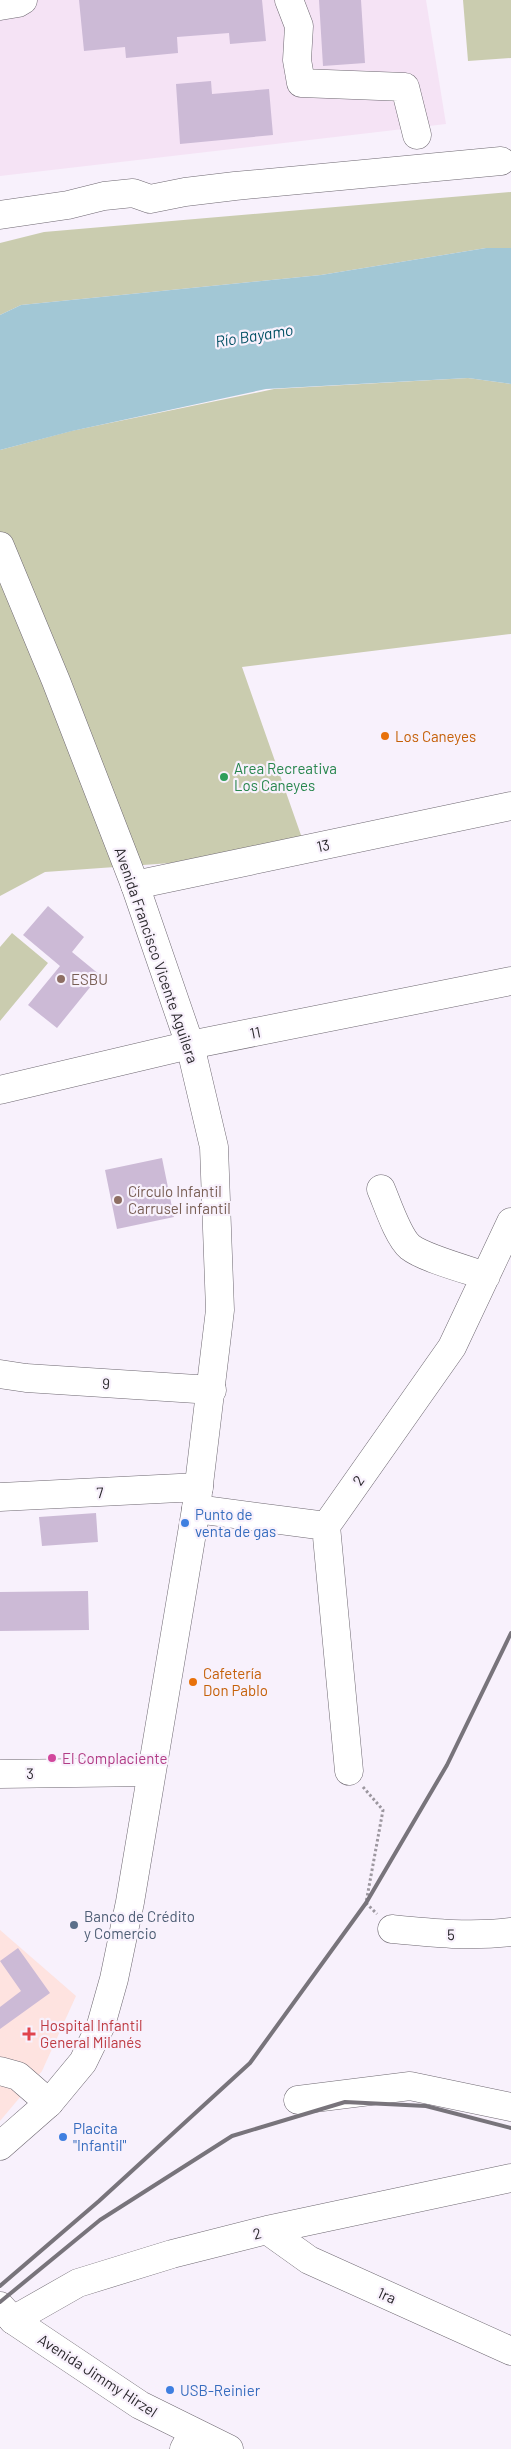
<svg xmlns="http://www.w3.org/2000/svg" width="511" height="2449" viewBox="0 0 511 2449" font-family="Barlow,sans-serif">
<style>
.industrial{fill:#f5e3f5}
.medical{fill:#fee3e0}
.green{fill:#caccaf}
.water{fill:#a2c7d5}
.building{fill:#ccbad6}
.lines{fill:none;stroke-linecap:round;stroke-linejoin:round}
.minor-casing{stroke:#6e6871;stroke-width:29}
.major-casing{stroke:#6e6871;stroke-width:29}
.path{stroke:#9c979f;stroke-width:3;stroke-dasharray:2.5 2.5;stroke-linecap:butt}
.minor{stroke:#fff;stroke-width:28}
.major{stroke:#fff;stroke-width:28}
.rail{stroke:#78747b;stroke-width:4}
.food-dot{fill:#e8710a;stroke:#f8f1fc;stroke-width:2}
.leisure-dot{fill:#2e9e5b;stroke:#f8f1fc;stroke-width:2}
.education-dot{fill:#8d6e63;stroke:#f8f1fc;stroke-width:2}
.shop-dot{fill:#3f7fe0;stroke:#f8f1fc;stroke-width:2}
.hotel-dot{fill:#d1479c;stroke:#f8f1fc;stroke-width:2}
.service-dot{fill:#5c6f8a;stroke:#f8f1fc;stroke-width:2}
.health-dot{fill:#e0444e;stroke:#f8f1fc;stroke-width:2}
.labels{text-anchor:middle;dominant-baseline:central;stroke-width:4.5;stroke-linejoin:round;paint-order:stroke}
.food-label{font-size:15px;fill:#c56008;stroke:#f8f1fc;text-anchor:start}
.leisure-label{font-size:15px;fill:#27864d;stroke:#f8f1fc;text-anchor:start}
.street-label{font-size:15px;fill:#29272b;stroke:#f8f1fc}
.education-label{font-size:15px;fill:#785e54;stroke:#f8f1fc;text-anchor:start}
.shop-label{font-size:15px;fill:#366cbe;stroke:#f8f1fc;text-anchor:start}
.hotel-label{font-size:15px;fill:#b23c85;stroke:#f8f1fc;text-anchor:start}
.service-label{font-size:15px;fill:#4e5e75;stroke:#f8f1fc;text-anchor:start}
.health-label{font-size:15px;fill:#be3a42;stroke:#f8f1fc;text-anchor:start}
.water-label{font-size:16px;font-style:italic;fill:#005064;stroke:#f8f1fc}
</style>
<rect width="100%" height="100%" fill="#f8f1fc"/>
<path class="industrial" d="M0,0H426L446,124L0,176Z"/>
<path class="medical" d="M0,1930L76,1996L42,2071L0,2121Z"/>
<path class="green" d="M463,0H511V58L468,61Z
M511,192V248H486L321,275L21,305L0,315V243L44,232Z
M468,378L511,384V634L242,667L302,838L171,863L45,872L0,896V450L71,431L274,389Z
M12,933L48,963L0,1021V947Z"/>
<path class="water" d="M486,248H511V384L468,378L266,389L72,431L0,450V315L21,305L321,275Z"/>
<path class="building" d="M79,0H262L266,41L230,44L229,33L177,37L178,53L126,58L125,47L84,51Z
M319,0H361L365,63L323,66Z
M211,81L212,94L269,89L273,135L180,144L176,84Z
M48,906L84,937L72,952L100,975L57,1028L28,1005L60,966L23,935Z
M162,1158L174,1217L117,1229L105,1170Z
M96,1513L98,1542L42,1546L39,1517Z
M88,1591L89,1630L0,1631V1592Z
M18,1948L50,1993L0,2029V2007L21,1991L0,1961Z"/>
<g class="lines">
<g class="minor-casing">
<path id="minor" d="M289,0L299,26L297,60L301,83L405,87L417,135
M0,6L18,3L23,0
M0,215L68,205L104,196L133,193L150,199L185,192L235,186L501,161
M135,885L511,806
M0,1090L190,1045L511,981
M381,1189C387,1203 398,1237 410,1247C424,1258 468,1270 486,1276
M0,1374L26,1378L212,1390
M0,1497L199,1487
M196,1509L326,1526
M349,1771L326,1526L452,1347L511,1222
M0,1774L151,1772
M392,1929C432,1933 471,1937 511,1932
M0,2071L18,2076L49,2103
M298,2100L410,2086L511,2107
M267,2230L309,2260L511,2351
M13,2320L78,2283L172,2254L267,2230L511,2178
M184,2449L193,2433"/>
</g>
<g class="major-casing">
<path id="major" d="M0,546L56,681L135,885L190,1045L214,1147L220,1310L196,1509L130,1902L114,1979L101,2025L83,2062L49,2103L0,2146
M0,2306L13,2320L140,2405L229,2449"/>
</g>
<path class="path" d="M363,1787L383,1810L366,1903L377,1914"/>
<use href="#minor" class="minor"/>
<use href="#major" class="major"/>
<path class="rail" d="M0,2286L99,2201L250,2063L366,1903L447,1765L511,1633
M0,2302L100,2220L232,2136L345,2102L426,2106L511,2128"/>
</g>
<g class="food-dot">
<circle cx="385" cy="736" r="5"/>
<circle cx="193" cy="1682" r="5"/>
</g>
<circle class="leisure-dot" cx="224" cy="777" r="5"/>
<g class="education-dot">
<circle cx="61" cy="979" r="5"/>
<circle cx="118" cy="1200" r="5"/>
</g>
<g class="shop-dot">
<circle cx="185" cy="1523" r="5"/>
<circle cx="63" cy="2137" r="5"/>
<circle cx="170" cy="2390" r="5"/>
</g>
<circle class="hotel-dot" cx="52" cy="1758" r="5"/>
<circle class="service-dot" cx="74" cy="1925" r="5"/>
<path class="health-dot" d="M26.5 2026.5h5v5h5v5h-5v5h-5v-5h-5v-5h5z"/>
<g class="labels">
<g class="food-label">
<text x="395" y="736">Los Caneyes</text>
<text x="203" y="1673">Cafetería<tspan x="203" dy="17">Don Pablo</tspan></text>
</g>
<g class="leisure-label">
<text x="234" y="768">Area Recreativa<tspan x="234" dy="17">Los Caneyes</tspan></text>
</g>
<g class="street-label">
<text transform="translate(323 845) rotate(-12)">13</text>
<text transform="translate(157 955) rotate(71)">Avenida Francisco Vicente Aguilera</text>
<text transform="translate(255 1032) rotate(-11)">11</text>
<text transform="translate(106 1383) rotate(4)">9</text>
<text transform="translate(358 1480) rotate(-55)">2</text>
<text transform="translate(100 1492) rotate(-3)">7</text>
<text transform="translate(30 1773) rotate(-1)">3</text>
<text transform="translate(451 1934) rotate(1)">5</text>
<text transform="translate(257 2233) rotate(-14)">2</text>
<text transform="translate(387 2295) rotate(24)">1ra</text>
<text transform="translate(98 2375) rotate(33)">Avenida Jimmy Hirzel</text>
</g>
<g class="education-label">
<text x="71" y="979">ESBU</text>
<text x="128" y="1191">Círculo Infantil<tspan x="128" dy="17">Carrusel infantil</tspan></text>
</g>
<g class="shop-label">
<text x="195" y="1514">Punto de<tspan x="195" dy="17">venta de gas</tspan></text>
<text x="73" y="2128">Placita<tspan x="73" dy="17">"Infantil"</tspan></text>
<text x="180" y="2390">USB-Reinier</text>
</g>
<g class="hotel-label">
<text x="62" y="1758">El Complaciente</text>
</g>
<g class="service-label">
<text x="84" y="1916">Banco de Crédito<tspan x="84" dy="17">y Comercio</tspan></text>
</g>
<g class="health-label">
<text x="40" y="2025">Hospital Infantil<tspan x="40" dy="17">General Milanés</tspan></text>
</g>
<g class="water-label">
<text transform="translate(254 335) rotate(-9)">Río Bayamo</text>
</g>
</g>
</svg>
